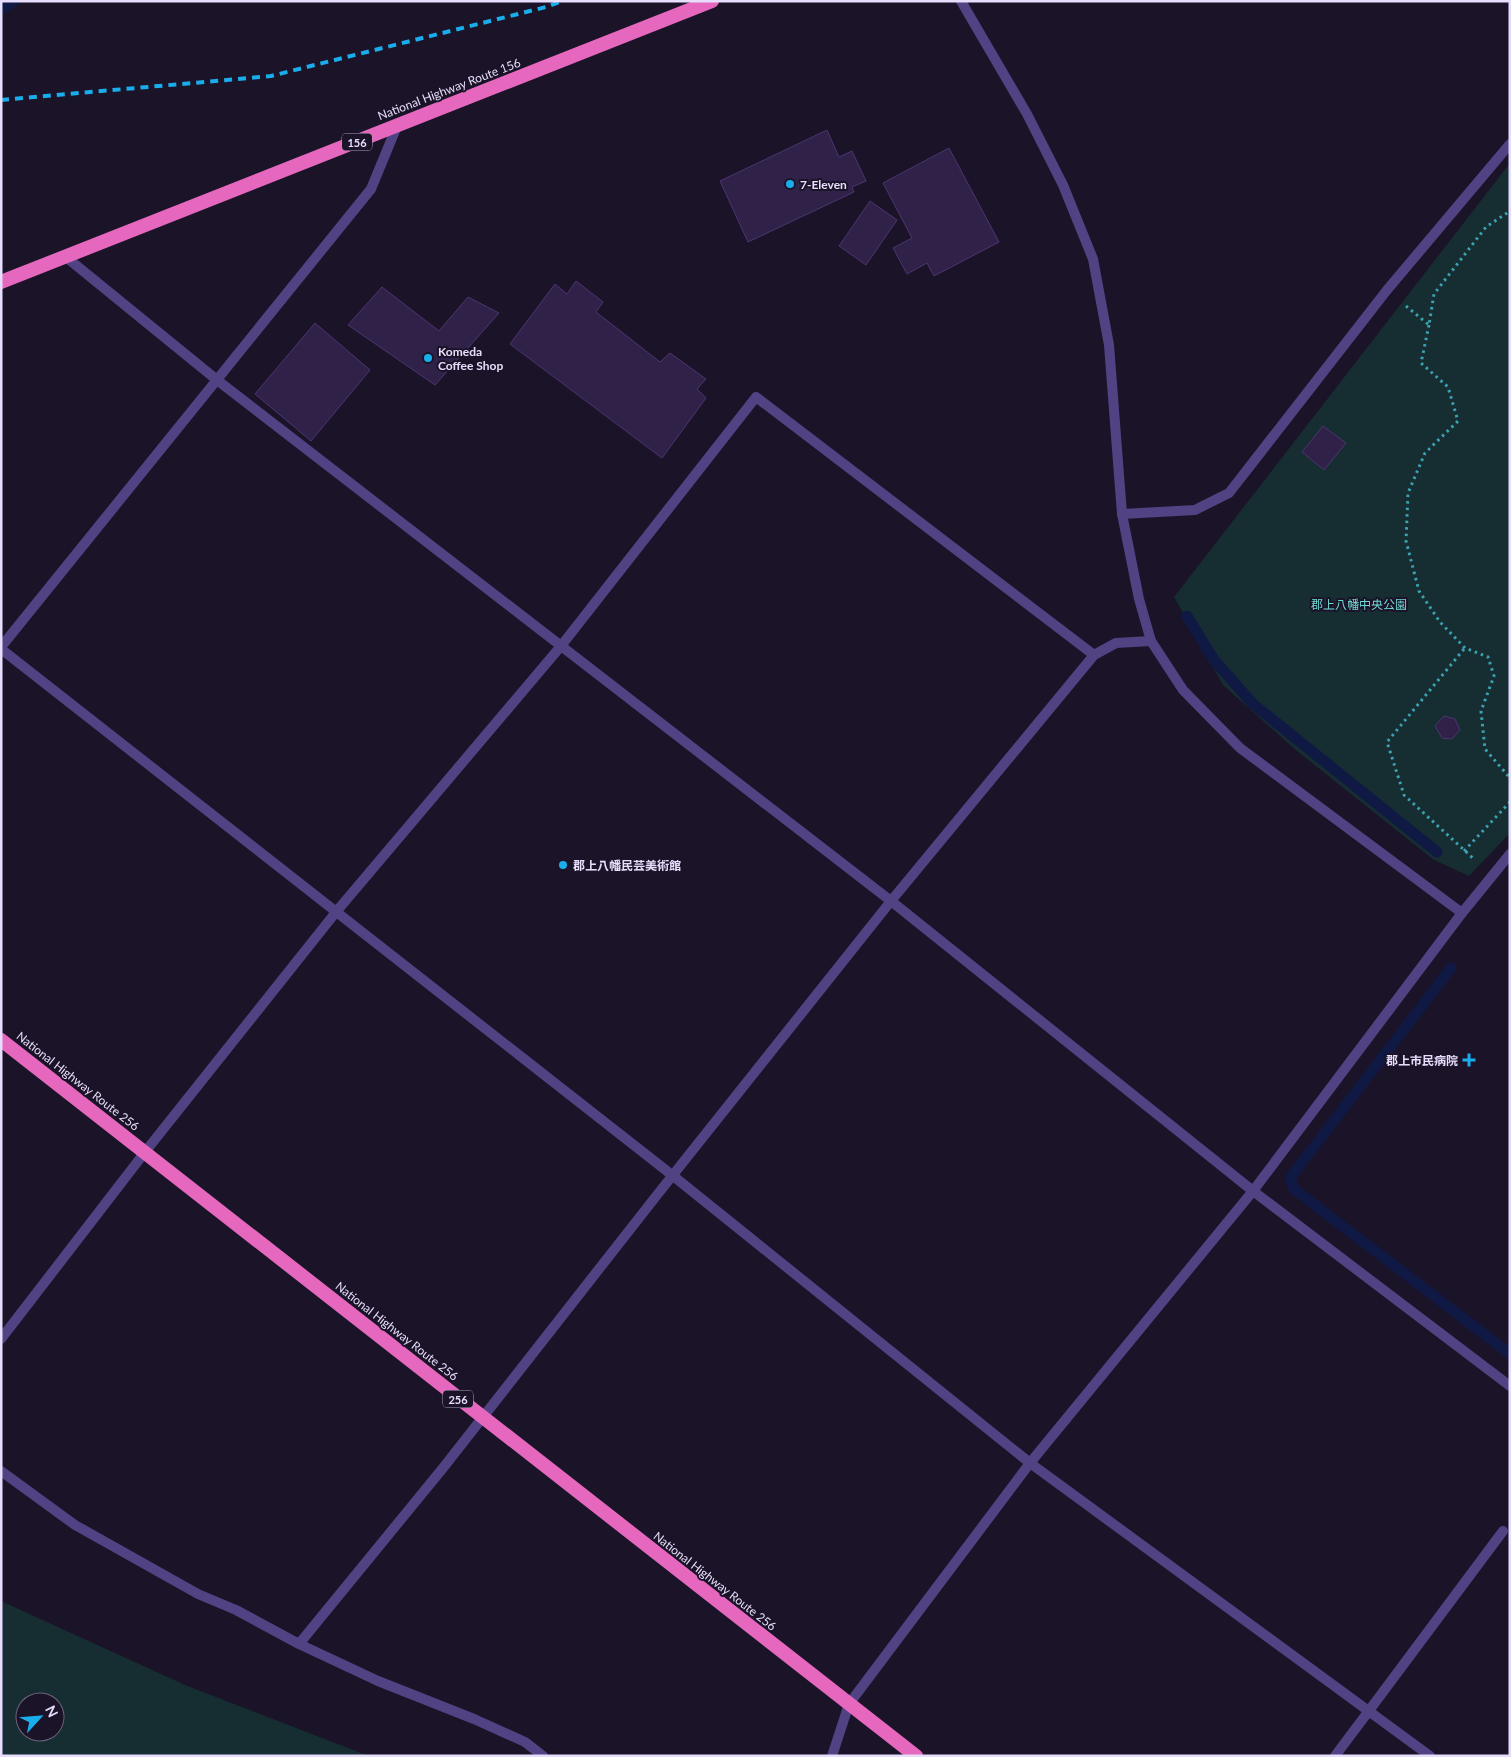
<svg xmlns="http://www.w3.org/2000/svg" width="1511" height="1757" viewBox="0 0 1511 1757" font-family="Lato,'Noto Sans JP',sans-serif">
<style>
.green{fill:#162d32;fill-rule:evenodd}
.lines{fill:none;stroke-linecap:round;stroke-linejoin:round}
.stream{stroke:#101944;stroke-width:11}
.building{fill:#302148;stroke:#4d3572}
.path{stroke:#3ca1b2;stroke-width:3;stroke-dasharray:2.5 4;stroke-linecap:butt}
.service{stroke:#514283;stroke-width:10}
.minor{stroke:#514283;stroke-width:10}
.tertiary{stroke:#514283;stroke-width:10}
.trunk{stroke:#e668be;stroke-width:14}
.rail{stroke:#1aadeb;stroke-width:4;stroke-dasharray:8 6;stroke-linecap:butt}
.poi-dot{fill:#1aadeb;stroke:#1b1328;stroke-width:2}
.labels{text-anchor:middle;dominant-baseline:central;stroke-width:4;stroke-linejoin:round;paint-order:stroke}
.shield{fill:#1b1328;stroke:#aaa0bc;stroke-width:1}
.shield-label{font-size:11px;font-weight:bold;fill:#e7ddfc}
.street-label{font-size:12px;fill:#e7ddfc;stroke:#1b1328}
.poi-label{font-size:12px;font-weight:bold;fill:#e7ddfc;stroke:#1b1328;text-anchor:start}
.park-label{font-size:12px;fill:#6ed7d1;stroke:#1b1328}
</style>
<rect width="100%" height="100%" fill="#1b1328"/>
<path class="green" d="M1510,163V833L1469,876L1434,860L1297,751L1223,685L1174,597Z
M1,1601L185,1685L369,1756H1ZM25,1702H55V1732H25Z"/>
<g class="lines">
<path class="stream" d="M1,9L14,1
M1187,616L1214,660L1253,704L1437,852
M1451,968L1290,1178L1294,1189L1510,1354"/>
</g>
<path class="building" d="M827,130L839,157L852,151L866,181L852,187L854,192L748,242L720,181Z
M949,148L999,242L934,276L927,263L907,274L893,248L912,238L883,183Z
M870,201L897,220L866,265L839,246Z
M576,281L603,302L596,312L660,362L670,353L706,379L697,389L706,398L662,458L510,344L555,284L567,294Z
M382,287L439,331L468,297L499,313L435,385L348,325Z
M315,323L370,370L311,441L255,394Z
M1323,426L1346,443L1324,470L1302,452Z
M1444,716L1455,719L1460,730L1452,739L1442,738L1435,726Z"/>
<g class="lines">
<path class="path" d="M1406,306L1429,325L1434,294L1486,227L1510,211
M1429,325L1421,363L1448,387L1458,421L1425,453L1408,493L1406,541L1419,591L1440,622L1465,648L1488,657L1494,676L1481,711L1485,749L1510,778
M1464,649L1387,742L1404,795L1475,860
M1464,851L1510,802"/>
<path class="service" d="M1368,1712L1503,1531"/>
<path class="minor" d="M66,257L217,380L891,901L1253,1191L1510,1386
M1122,514L1195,510L1229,493L1387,290L1510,144
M1,647L371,189L397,126
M1,649L672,1175L1030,1463L1430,1756
M1,1339L145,1152L336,912L561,646L756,397L1094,655
M1,1471L75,1525L198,1594L236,1610L299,1644L378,1681L474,1719L525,1742L543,1756
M299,1644L443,1468L657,1195L891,901L1094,655L1116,643L1151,641
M832,1756L849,1704L1030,1463L1253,1191L1462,913L1510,854
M1335,1756L1368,1712"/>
<path class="tertiary" d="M961,1L1027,114L1063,185L1093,259L1109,345L1122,514L1139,599L1151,641L1183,690L1240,748L1462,913"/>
<path class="trunk" d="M1,282L712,1
M1,1040L916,1756"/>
<path class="rail" d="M1,100L271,76L546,7L562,1"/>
</g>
<g class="poi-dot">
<circle cx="790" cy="184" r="5"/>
<circle cx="428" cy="358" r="5"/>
<circle cx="563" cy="865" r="5"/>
<path d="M1466.5 1052.5h5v5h5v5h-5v5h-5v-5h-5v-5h5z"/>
</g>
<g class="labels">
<g class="shield">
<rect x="342" y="133.5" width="30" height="17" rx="4"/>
<rect x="443" y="1390.5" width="30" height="17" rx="4"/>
</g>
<g class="shield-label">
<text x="357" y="142">156</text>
<text x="458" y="1399">256</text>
</g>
<g class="street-label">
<text transform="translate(449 89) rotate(-21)">National Highway Route 156</text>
<text transform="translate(78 1081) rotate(38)">National Highway Route 256</text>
<text transform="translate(397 1331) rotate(38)">National Highway Route 256</text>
<text transform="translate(715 1581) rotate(38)">National Highway Route 256</text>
</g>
<g class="poi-label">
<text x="800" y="184">7-Eleven</text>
<text x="438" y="351">Komeda<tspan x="438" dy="14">Coffee Shop</tspan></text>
<text x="573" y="865">郡上八幡民芸美術館</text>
<text x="1458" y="1060" text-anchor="end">郡上市民病院</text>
</g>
<g class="park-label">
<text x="1359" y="604">郡上八幡中央公園</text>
</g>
</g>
<rect width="1511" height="1757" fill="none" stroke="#e7ddfc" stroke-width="5"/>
<g transform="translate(40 1717) rotate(64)"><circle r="24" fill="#1b1328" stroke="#6d647d"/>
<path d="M0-4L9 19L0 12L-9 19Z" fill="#1aadeb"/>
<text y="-8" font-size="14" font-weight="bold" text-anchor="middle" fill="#e7ddfc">N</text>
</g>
</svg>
